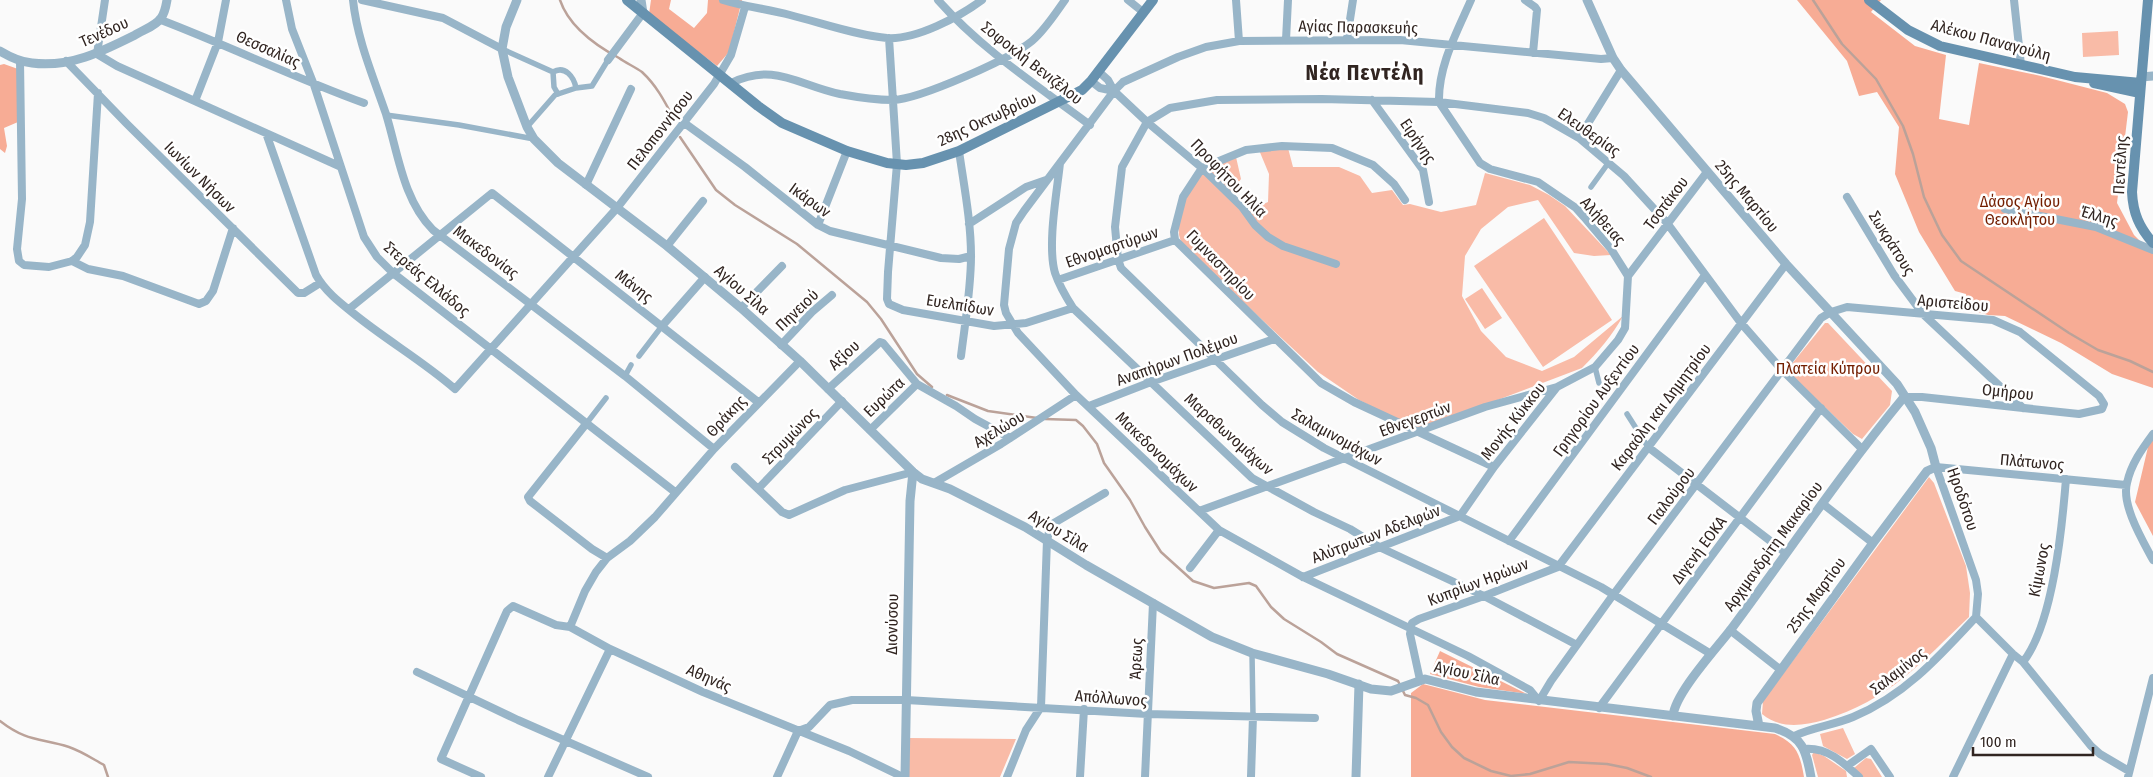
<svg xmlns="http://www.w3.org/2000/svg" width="2153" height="777" viewBox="0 0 2153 777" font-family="'Fira Sans Condensed',sans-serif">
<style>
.green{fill:#f9bba7}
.forest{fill:#f7ac95}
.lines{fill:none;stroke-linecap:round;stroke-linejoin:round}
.stream{stroke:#bba299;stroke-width:2.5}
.pedestrian{stroke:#98b5c8;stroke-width:5.5}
.minor{stroke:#98b5c8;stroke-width:8}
.tertiary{stroke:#98b5c8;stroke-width:9}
.secondary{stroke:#6792af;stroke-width:10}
.labels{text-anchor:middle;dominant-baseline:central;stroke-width:5;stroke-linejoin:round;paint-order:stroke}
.street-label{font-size:16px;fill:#312521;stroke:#fff}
.park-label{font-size:16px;fill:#731e00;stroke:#fff}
.district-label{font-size:21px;font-weight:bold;letter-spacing:1px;fill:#312521;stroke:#fff}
</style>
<rect width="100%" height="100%" fill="#fafafa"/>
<path class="green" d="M2118,31L2119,55L2083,57L2082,33Z
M1288,148L1293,167H1339L1360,176L1372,193L1392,190L1403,205L1410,204L1441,212L1476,205L1485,173L1530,185L1549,195L1565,206L1611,255L1594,256L1574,253L1538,200L1508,207L1481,229L1465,256L1462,296L1481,331L1506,357L1542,371L1574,357L1623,316C1612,336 1598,352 1582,368L1418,430L1359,400L1318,372L1182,245L1179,235L1178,217L1181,202L1201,173L1236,157L1241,179L1231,192L1248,211L1268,202L1269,174L1259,150Z
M1544,218L1612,320L1543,367L1474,266Z
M1482,288L1502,318L1485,329L1465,299Z
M1825,323H1828L1892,391L1890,405L1862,439L1853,434L1790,374L1791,365Z
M1929,477L1934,483L1966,566L1970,593L1969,617C1921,663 1889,700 1824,720C1802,726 1780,729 1762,714L1763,701Z
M1843,728L1855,754L1847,759L1823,746L1820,734Z
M909,738L1016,739L1000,777H908Z
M1814,752L1824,756L1846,771L1847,777H1818L1812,755Z
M1866,758L1871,759L1882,777H1863L1854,768Z"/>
<path class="forest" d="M651,0H671L669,9L694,28L707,13L708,0H742L729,52L717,66L649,14Z
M1797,0H1881L1871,12L1915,46L1946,55L1939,119L1969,125L1979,63L2041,76L2107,93L2125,104L2128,112L2117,203L2134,235L2153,254V388L2112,374L2061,343L2005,316L1988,315L1968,309L1966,294L1955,291L1919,232L1895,174L1899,127L1877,92L1859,96L1847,61Z
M4,64L18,69V122L4,128L7,146L5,153L0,149V65Z
M2153,433V536L2135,502L2148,447Z
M1440,651L1527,694L1479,687L1430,674Z
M1423,684L1485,700L1775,734C1797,744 1800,754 1804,777H1411V693Z"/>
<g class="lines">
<path class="stream" d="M560,0C569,27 595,45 619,58C626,63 635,67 642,72C657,86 665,102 674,119
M1813,0L1842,44L1876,79L1903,126L1913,154L1924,197L1942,235L1961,261L2069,333L2098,350L2130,361L2153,372
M680,137L716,190L735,205L797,244L867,302L881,319L917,374L932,387
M947,395L988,411L1037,418
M1045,419L1076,420L1083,426L1097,444L1104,463L1130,500L1145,527L1161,552L1193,581L1214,588L1249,583L1256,586L1271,607L1284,619L1321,642L1337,654L1398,681L1405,695L1416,698L1428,705L1441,732L1452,747L1464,758L1491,771L1511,776L1530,774L1569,762L1607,764L1627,768L1651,777
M0,721C27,742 40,738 69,747C81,751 93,759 104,765L108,777"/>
<path class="pedestrian" d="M502,49L553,72C565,65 574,77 576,88L592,86L608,60
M553,72L554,87L558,94
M386,115L459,125L534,139
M527,127L555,95L576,88
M1591,187L1609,162
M639,356L662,326
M1595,367L1599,383
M625,376L631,365
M1627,414L1648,447
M586,424L606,398
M1252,653L1253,716"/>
<path class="minor" d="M105,0L97,54L117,66L339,166
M286,0L292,29L314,85L364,237L377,257L393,273L675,492
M353,0C357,39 373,76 386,114C398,153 403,200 433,230L625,376L714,449
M362,0L443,18L502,49
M723,0C745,7 768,9 790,15C822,23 855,35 887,38C916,40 959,17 982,0
M938,0C981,49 1038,86 1090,125
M1128,0L1143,12
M1236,0L1239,41
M1525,0L1535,7L1537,10L1533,53
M2014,0L2021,65
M161,20C229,46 295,78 364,103
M889,38L897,164L888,272L887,299L889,304L903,310L994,326L1026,323L1073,308
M1347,39L1353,0
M1286,40L1288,0
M1613,58L1601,59L1400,40L1239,41L1206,47L1178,57L1123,82L1114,91L1024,211L1016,223L1009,249L1004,305L1006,313L1018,333L1076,395L1219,530L1303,577L1468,656L1530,690L1539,701L1551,681L1613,595L1821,318L1831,312L1847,307L1993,320L2020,332L2099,396L2104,404L2102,409L2079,414L1922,397H1904
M608,60L643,13
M20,61L22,199L17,249L19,261L24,265L49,267L72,261L77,257L85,245L90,222L98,93
M66,61L127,124L298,293H304L320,283
M1098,71L1108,80L1114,91L1147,122L1202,168L1242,207L1255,225L1268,237L1283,246L1336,264
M1091,81L1100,88L1114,91
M731,83C774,62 798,85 840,94C856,97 876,100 893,100C920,99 1010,59 1032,41C1045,30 1055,14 1065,0
M1372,100L1423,170L1429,202
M195,101L218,42L226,0
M1439,102L1480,163L1490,169L1538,182L1576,208L1584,217L1611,249L1628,276L1625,328L1618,340L1595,367L1557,387L1494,467L1460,516
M1439,102C1438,66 1457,32 1471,0
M683,122L745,167L818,225L830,231L941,258L959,259L971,256
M266,133L316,275C325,291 339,302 353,313C386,340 423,361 455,389L617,208L714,84L731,55L745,7
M1579,138L1621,70
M959,151C964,186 971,221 971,256C971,289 965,323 961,356
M1060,163C1057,192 1047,245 1055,273C1059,285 1066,297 1073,308L1252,478L1314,512L1350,529L1379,547L1484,596L1577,645
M586,185L631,89
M1847,197L1894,275L1923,314L2023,408
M1405,200L1394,184L1373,165L1332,148L1282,146L1246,150L1202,168L1183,197L1174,232L1175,240L1321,383L1354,402L1494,467
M2005,209L2096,227L2153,250
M969,224L1026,187L1046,180
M818,225L847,151
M667,246L703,201
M72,261L88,269L123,276L199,304L206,301L213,291L233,228
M1628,276L1707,172
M1058,280L1175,240
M741,308L782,266
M349,309L492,193L758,402
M662,326L705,277
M781,345L812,312L832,295
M828,389L880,342L883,343L917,384L956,406L975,419L1010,438
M1089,406L1151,382L1274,339
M586,424L528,497L530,501L592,549L607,558
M870,430L917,384
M2153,434C2142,449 2131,464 2127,483C2121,505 2143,541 2153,560
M1648,447L1786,553
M735,467L782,512L789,515L845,490L913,472
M934,483L1001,444L1076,395
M758,489L842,401
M1823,504L1873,543
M1199,511L1485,407L1557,387
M1509,541L1705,275
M1558,567L1786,264
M1190,568L1219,530
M1303,577L1460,516
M1976,617L1978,594L1976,580L1936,467L2126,485
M1976,617L2013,654L2023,662L2091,746L2100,754L2129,771
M570,627L585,591L596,572L607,558L630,541L655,517L714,449L800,361
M1730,630L1781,670
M1711,654L1601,587L1324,448L1282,422L1262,405L1121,268L1118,259L1115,227L1122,167L1147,122L1170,108L1217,100L1322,99L1439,102L1528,113L1544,118L1579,138L1624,176L1667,223L1741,323L1782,370L1862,449
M2023,662C2053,624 2062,528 2066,479
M417,672L518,720L648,777
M1420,680L1410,634L1412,623L1419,619L1484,596L1558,567
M1599,708L1821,408
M1794,736C1813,727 1834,725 1853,717C1904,696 1939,657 1976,617
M1804,749C1827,747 1843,762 1859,777
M1847,766L1871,749L1890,777
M481,777L441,759L507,611L513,606L556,625L570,627L610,649L703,692L849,751L903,777
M548,777L610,649
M777,777L798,731L809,727L830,705L852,700H906L1147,714L1315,718
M1007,777L1026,730L1041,707L1047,540L1050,528L1054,523L1105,493
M1080,777L1084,709
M1145,777L1153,603
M1251,777L1253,716
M1953,777L2013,654
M2128,777L2153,678"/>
<path class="tertiary" d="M517,0L506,27L502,49L508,77L527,127L534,139L558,163L667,246L741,308L800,361L913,472L922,479L950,489L1025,527L1086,565L1212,637L1252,653L1328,674L1371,689L1391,691L1425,679L1476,692L1775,728C1803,737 1806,750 1811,777
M641,0L643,13
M1587,0L1613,58L1621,70L1786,264L1897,384L1915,412L1931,448L1936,467L1927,471L1873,543L1757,703L1756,711L1759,726
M0,51C10,57 21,62 32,63C70,68 103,51 135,35C143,30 156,26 161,18C165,13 166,6 167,0
M2141,77L2153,76
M1673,716C1675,693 1717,648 1732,628C1789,551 1843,471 1904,397
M905,777L910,501L913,472
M1356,777L1359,684"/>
<path class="secondary" d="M627,0L758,106L782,123L847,151L887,163L906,165L923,163L959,151L1082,90L1091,81L1153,0
M1869,0L1908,30L1940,46L2075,77L2141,83
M2148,0L2132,192C2133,213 2139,227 2153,243
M2094,83L2140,93"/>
</g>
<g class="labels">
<g class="street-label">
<text transform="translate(1358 27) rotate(1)">Αγίας Παρασκευής</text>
<text transform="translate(104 32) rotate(-24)">Τενέδου</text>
<text transform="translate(1991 40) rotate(15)">Αλέκου Παναγούλη</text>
<text transform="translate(268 49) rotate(24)">Θεσσαλίας</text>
<text transform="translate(1032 63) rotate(38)">Σοφοκλή Βενιζέλου</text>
<text transform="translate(987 119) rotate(-25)">28ης Οκτωβρίου</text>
<text transform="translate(660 130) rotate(-52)">Πελοποννήσου</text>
<text transform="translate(1589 132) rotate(35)">Ελευθερίας</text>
<text transform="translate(1418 141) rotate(56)">Ειρήνης</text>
<text transform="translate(2120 165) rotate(-87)">Πεντέλης</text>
<text transform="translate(200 177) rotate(45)">Ιωνίων Νήσων</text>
<text transform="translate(1229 178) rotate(46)">Προφήτου Ηλία</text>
<text transform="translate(1747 196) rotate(50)">25ης Μαρτίου</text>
<text transform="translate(810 200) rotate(36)">Ικάρων</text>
<text transform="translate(1666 203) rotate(-53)">Τσοτάκου</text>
<text transform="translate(2099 216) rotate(17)">Έλλης</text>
<text transform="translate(1603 221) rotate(48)">Αλήθειας</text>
<text transform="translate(1892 243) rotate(58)">Σωκράτους</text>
<text transform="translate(1112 247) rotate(-19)">Εθνομαρτύρων</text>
<text transform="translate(486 252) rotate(37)">Μακεδονίας</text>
<text transform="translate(1221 265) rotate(46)">Γυμναστηρίου</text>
<text transform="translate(427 279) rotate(40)">Στερεάς Ελλάδος</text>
<text transform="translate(634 286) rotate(38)">Μάνης</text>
<text transform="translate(742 290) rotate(41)">Αγίου Σίλα</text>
<text transform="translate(1953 303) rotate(5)">Αριστείδου</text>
<text transform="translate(960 305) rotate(9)">Ευελπίδων</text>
<text transform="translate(797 310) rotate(-44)">Πηνειού</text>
<text transform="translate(844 355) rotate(-43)">Αξίου</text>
<text transform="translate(1177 359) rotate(-20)">Αναπήρων Πολέμου</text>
<text transform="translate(2008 392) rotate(6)">Ομήρου</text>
<text transform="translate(884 397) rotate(-44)">Ευρώτα</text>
<text transform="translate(1596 400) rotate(-54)">Γρηγορίου Αυξεντίου</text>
<text transform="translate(1661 407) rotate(-53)">Καραόλη και Δημητρίου</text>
<text transform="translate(726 416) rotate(-47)">Θράκης</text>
<text transform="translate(1415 419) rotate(-20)">Εθνεγερτών</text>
<text transform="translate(1513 421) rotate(-52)">Μονής Κύκκου</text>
<text transform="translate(999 429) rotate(-31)">Αχελώου</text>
<text transform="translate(1229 434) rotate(42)">Μαραθωνομάχων</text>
<text transform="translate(790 436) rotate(-46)">Στρυμώνος</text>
<text transform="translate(1337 437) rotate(29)">Σαλαμινομάχων</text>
<text transform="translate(1157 452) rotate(44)">Μακεδονομάχων</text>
<text transform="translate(2032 462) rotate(5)">Πλάτωνος</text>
<text transform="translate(1671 496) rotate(-53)">Γιαλούρου</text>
<text transform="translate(1963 499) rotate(71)">Ηροδότου</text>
<text transform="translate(1059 531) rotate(31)">Αγίου Σίλα</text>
<text transform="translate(1376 534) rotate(-21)">Αλύτρωτων Αδελφών</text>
<text transform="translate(1773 546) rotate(-54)">Αρχιμανδρίτη Μακαρίου</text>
<text transform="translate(1699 550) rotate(-53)">Διγενή ΕΟΚΑ</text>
<text transform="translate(2039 570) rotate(-79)">Κίμωνος</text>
<text transform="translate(1478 582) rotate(-21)">Κυπρίων Ηρώων</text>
<text transform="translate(1816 595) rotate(-54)">25ης Μαρτίου</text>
<text transform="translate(892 624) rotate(-89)">Διονύσου</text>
<text transform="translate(1136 659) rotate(-87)">Άρεως</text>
<text transform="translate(1898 671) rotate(-38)">Σαλαμίνος</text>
<text transform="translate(1467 673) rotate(12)">Αγίου Σίλα</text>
<text transform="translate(709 678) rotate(24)">Αθηνάς</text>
<text transform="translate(1111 698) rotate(4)">Απόλλωνος</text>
</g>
<g class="park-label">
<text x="2020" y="201">Δάσος Αγίου<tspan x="2020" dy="18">Θεοκλήτου</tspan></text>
<text x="1828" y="368">Πλατεία Κύπρου</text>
</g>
<g class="district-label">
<text x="1365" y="73">Νέα Πεντέλη</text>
</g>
</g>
<path d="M1973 747v8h120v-8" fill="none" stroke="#312521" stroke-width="2.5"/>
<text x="1980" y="747" font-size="15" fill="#312521" stroke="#ffffff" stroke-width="4" paint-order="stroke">100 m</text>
</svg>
